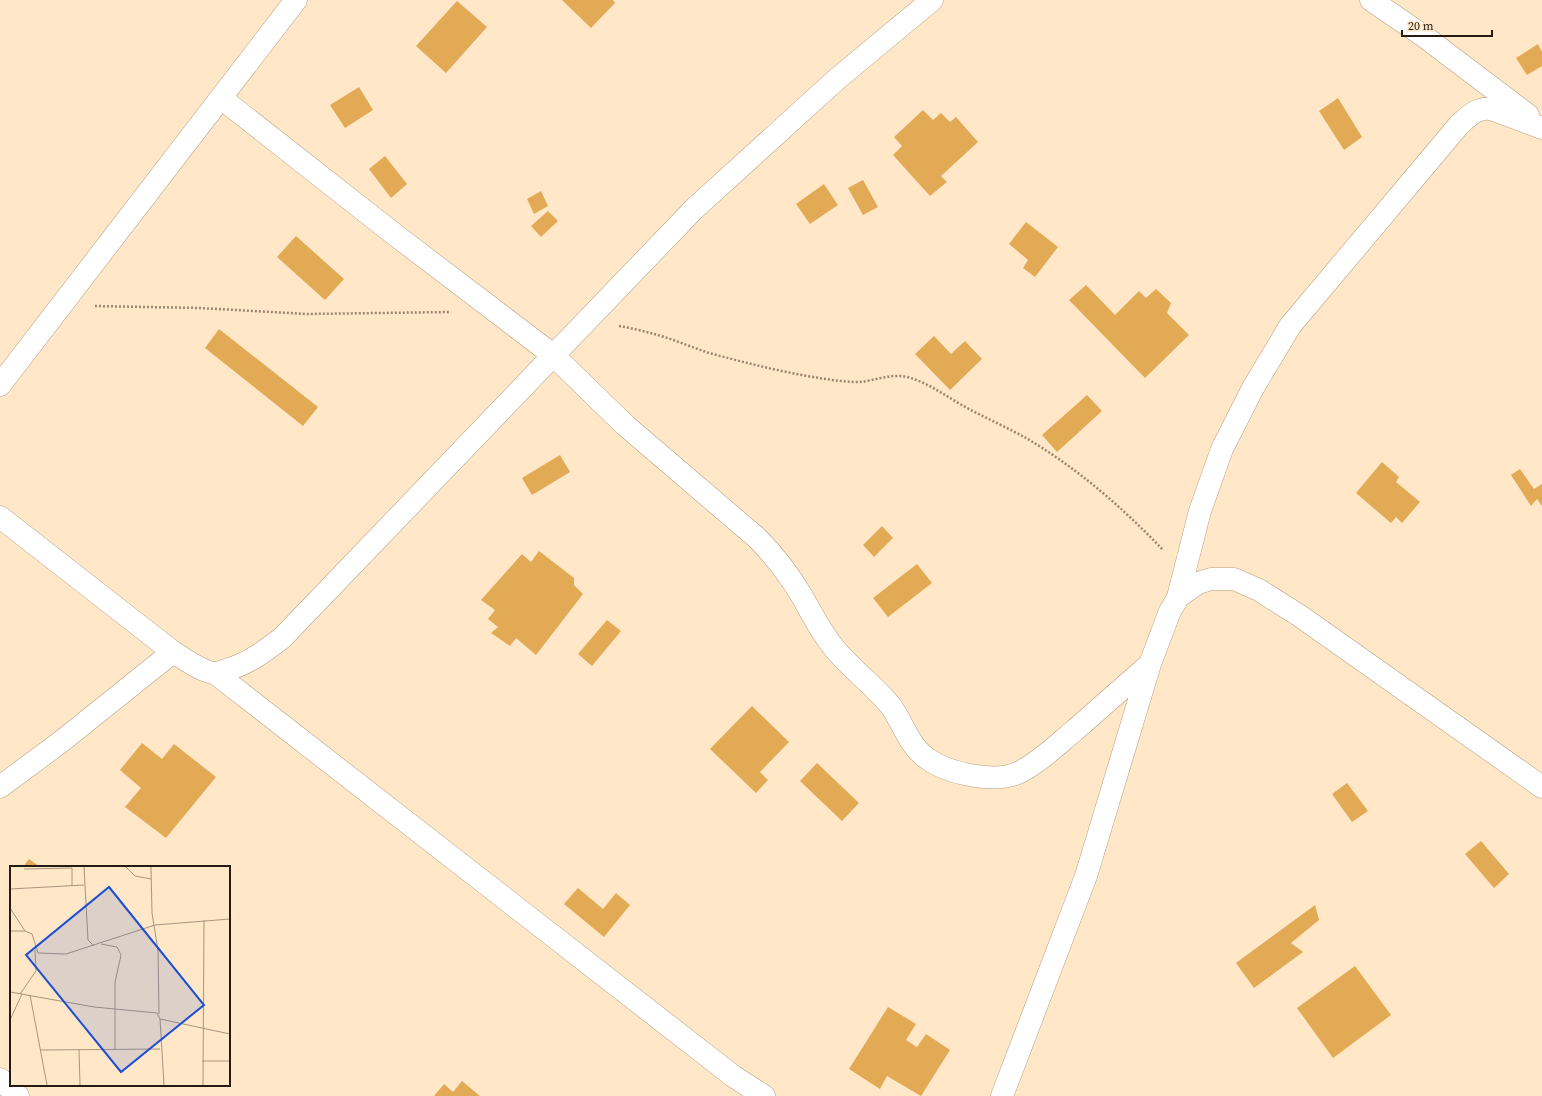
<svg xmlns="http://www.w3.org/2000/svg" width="1542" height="1096" viewBox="0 0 1542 1096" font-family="'Source Serif 4',serif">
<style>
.building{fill:#e3aa55}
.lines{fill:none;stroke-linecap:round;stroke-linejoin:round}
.minor-casing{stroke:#b49e80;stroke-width:23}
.path{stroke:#978670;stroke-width:2.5;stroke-dasharray:2 2;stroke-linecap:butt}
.minor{stroke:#fff;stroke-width:22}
.inset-road{fill:none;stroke:#a8967e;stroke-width:1}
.view{fill:#1d4ed8;fill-opacity:0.15;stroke:#1d4ed8;stroke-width:2}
.inset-edge{fill:none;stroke:#251c11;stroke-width:2}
</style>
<rect width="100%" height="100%" fill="#ffe7c7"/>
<path class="building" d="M562,0H613L615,3L591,28Z
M457,1L487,27L446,73L416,46Z
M1538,44L1542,52V66L1527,75L1516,58Z
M359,87L373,110L345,128L330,105Z
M1338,98L1362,137L1344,150L1319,111Z
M923,110L933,120L941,113L950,122L956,117L978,142L941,176L947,182L930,196L893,155L902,146L894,137Z
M385,156L407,184L391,198L369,169Z
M863,180L878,207L863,215L848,188Z
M824,184L838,205L810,224L796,204Z
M541,191L548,206L534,214L527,199Z
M548,211L558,221L541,237L531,226Z
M1026,222L1058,247L1035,277L1023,268L1028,260L1009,244Z
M296,236L344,279L325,300L277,257Z
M1086,285L1115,315L1139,291L1146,298L1156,289L1171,303L1167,313L1189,335L1145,378L1069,300Z
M219,329L318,407L303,426L205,348Z
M934,336L951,354L965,341L982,359L950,390L915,354Z
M1087,395L1102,411L1057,452L1042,435Z
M560,455L570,472L532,495L522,478Z
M1382,462L1399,477L1396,482L1420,502L1402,523L1396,517L1391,523L1356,493Z
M1520,469L1534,489L1542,484V506L1537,499L1531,506L1511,475Z
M882,526L893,538L874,557L863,545Z
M539,551L574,578V585L583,594L536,655L516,638L510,646L491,633L498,627L488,619L495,610L481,600L522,554L531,562Z
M917,564L932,583L888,617L873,598Z
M607,620L621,631L592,666L578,654Z
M752,706L789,742L760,772L768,780L756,793L710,749Z
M142,743L162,759L174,744L216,777L166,838L125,807L141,788L120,770Z
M817,763L859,803L842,821L800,781Z
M1347,783L1368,811L1352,822L1332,794Z
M1481,841L1509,874L1494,888L1465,854Z
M29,859L40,867H23Z
M578,888L603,909L616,893L630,905L604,937L564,904Z
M1315,905L1319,920L1291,943L1303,952L1254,988L1236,963Z
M1355,966L1391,1015L1333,1058L1297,1008Z
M888,1007L916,1024L906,1040L917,1047L926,1034L950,1050L921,1096L887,1076L880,1089L849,1069Z
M462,1081L480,1096H434L444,1084L453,1092Z"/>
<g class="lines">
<g class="minor-casing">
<path id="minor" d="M1371,0L1425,37L1528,115
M221,98L394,234L553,355L625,425L757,538C775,556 790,576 803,598C812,614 820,630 831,644C848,667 872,683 890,705C903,722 909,747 928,759C949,774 997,784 1020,772C1041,761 1057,745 1075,730C1100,708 1125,686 1150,664
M0,385L296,0
M0,517L173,652C185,659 200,671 214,673C218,673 223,671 226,670C248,664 265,651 282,638L694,209L837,79L932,0
M1178,597L1200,511L1222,449L1253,388L1290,326L1459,125C1469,116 1477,107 1491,109L1542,128
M215,673L733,1076L764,1096
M0,787L62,741L173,652
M0,1079L18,1096
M1002,1096L1086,876L1150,664L1170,611L1175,603L1178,597L1198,583L1211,579H1234L1259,590L1300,616L1542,787"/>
</g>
<path class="path" d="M95,306L200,308L307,314L451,312
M619,326C631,328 643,331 654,334C673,339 691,347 709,353C746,363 782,372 819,378C832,380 845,382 859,382C874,381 891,373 907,377C930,383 948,398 969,409C988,419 1008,428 1026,438C1077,468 1122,507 1163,550"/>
<use href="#minor" class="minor"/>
</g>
<g transform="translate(10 866)">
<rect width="220" height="220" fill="#ffe7c7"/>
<path class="inset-road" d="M74,1L78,74L84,80M116,1L125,10L141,13M141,1L142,47L148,84L149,148M14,3L62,2V20M0,23L74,19M0,42L15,65M0,65H15L22,68L28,87L56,88L145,59L220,53M91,78L107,81L111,89L105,116V184M0,126L84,141L147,147L150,153L154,219M10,128L26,105L25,84M20,129L37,219M150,153L220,168M0,154L12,128M30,184L150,183M69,184L70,219M192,195H220M193,219L194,54"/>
<path class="view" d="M99,21L194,139L111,206L16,89Z"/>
<rect width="220" height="220" class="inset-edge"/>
</g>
<path d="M1402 30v6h90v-6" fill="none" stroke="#251c11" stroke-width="2"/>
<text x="1408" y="30" font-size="12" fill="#251c11" stroke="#ffe7c7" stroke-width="3" paint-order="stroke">20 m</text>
</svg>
